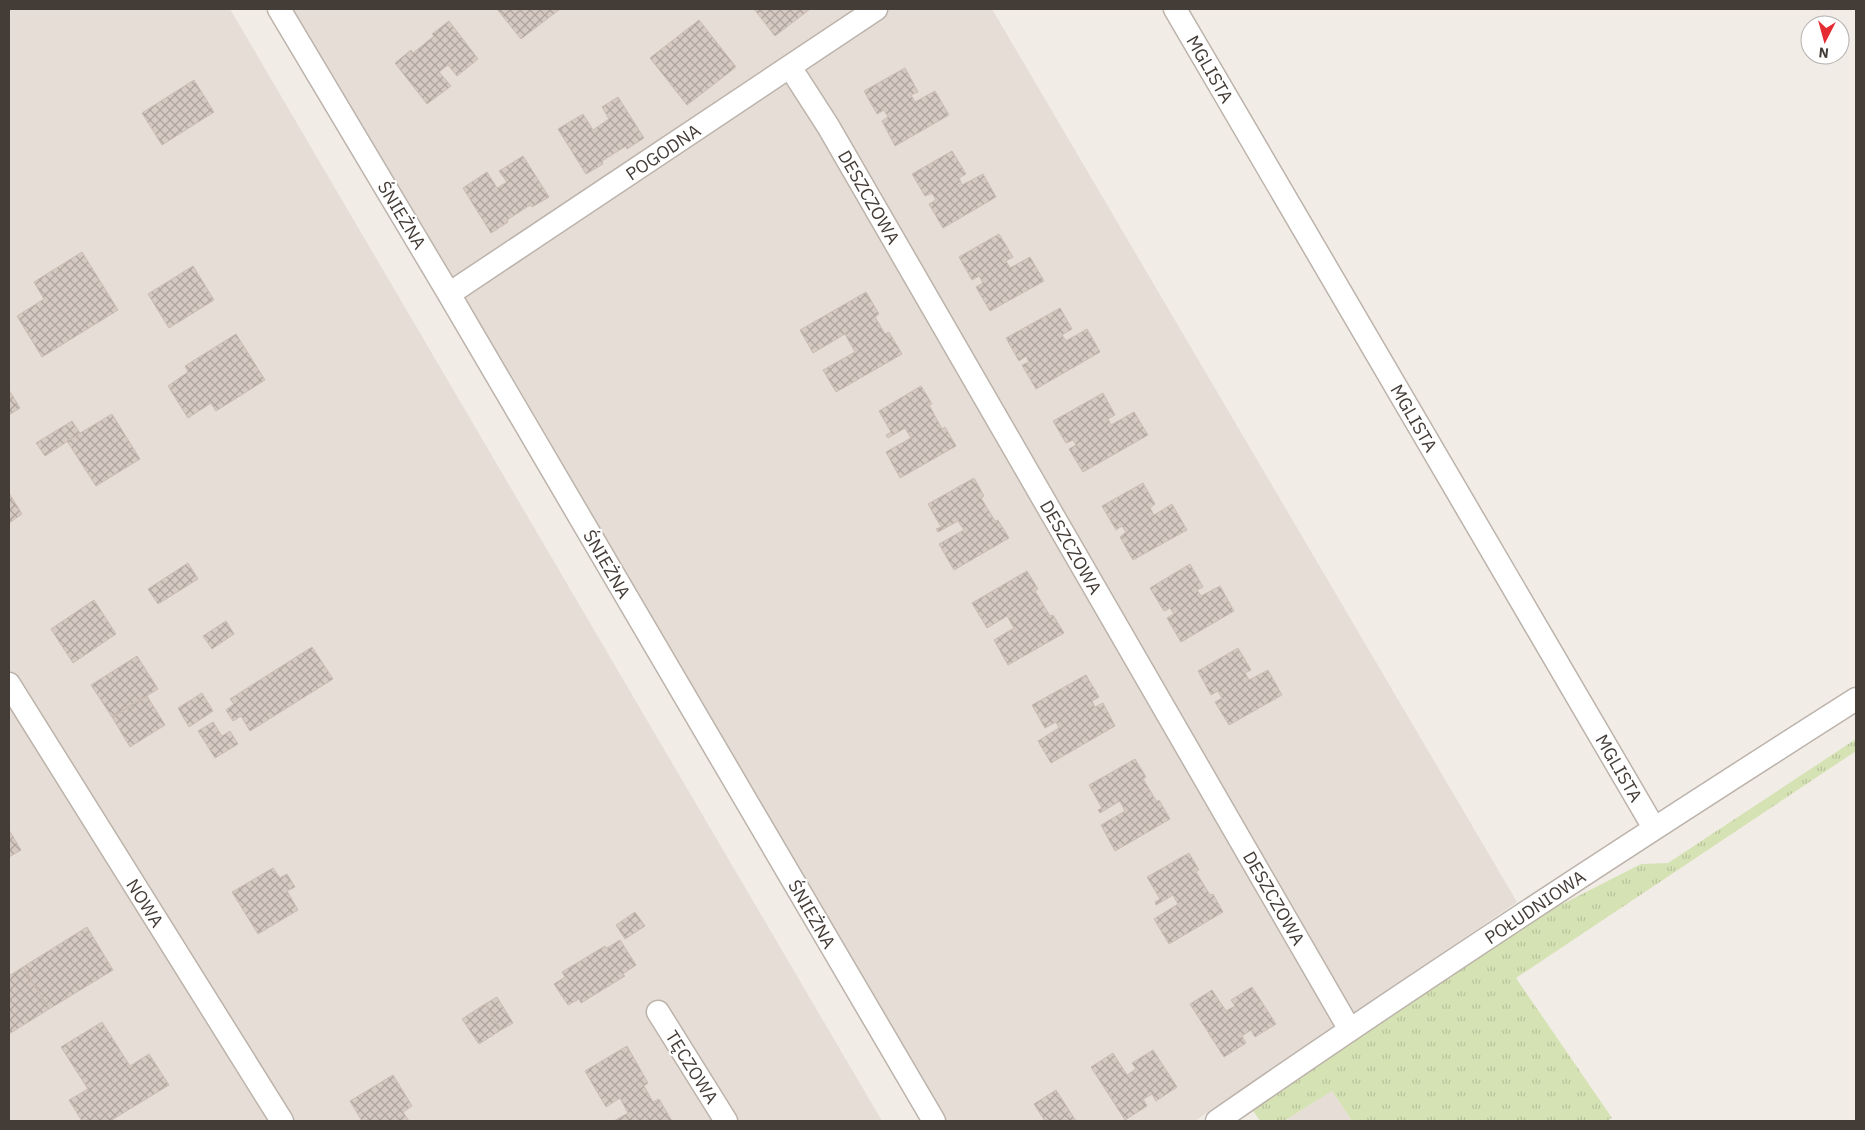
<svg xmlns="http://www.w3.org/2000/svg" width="1865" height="1130" viewBox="0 0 1865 1130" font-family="'IBM Plex Sans',sans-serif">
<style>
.residential{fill:#e5ddd6}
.grass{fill:url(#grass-tufts)}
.building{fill:url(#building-cross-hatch);stroke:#ccbdb2}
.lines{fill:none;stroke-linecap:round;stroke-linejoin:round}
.minor-casing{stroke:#bcb3ab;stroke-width:25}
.minor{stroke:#fff;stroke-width:22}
.labels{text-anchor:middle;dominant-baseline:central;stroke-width:4.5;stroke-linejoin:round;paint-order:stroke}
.street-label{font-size:18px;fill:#443c37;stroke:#fff}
</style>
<defs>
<pattern id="grass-tufts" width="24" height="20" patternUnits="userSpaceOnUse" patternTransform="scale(1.25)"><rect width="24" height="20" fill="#d5e2b4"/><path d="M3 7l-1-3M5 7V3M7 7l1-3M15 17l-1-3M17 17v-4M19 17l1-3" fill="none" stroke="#b8c39b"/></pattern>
<pattern id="building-cross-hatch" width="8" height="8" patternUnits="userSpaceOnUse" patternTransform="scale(1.25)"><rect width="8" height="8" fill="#d5c9c1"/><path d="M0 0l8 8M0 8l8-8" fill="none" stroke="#aea49e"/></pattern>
</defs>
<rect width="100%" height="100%" fill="#f2ece7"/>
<path class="residential" d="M9,9H230L882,1121H9Z
M290,9H992L1517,902L1195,1121H940Z
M1332,1091L1352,1121H1284Z"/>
<path class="grass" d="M1856,739V751L1516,978L1612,1118L1606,1121H1352L1332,1091L1284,1121H1260L1252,1109L1537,917L1641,864L1668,863Z"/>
<path class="building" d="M497,9H560L521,39Z
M754,9H810L775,36Z
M699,20L736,67L687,105L650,58Z
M449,21L478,59L457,76L448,65L439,72L451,86L427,104L395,63L411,50L413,53L434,36L432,34Z
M905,68L918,92L911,95L915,102L935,91L949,115L895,146L882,121L888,117L884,110L877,114L864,91Z
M194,80L214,112L162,145L142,113Z
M618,97L644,138L627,149L626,146L602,161L603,164L586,174L558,129L583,114L593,130L609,119L602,107Z
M952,151L966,174L959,178L962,185L983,174L996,197L943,228L929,204L936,200L932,193L925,196L912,174Z
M523,156L549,197L532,207L530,205L507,220L508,222L491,233L463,188L487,172L497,188L507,182L499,171Z
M999,234L1013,257L1006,261L1010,268L1030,257L1044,281L990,311L976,287L983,283L979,276L972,280L959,257Z
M82,252L118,310L42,357L17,316L44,299L34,282Z
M193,266L214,300L169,328L148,294Z
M866,292L879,314L875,317L885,334L889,332L902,354L836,392L823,370L855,352L845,334L813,353L800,330Z
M1060,308L1072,329L1062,335L1066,341L1087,329L1100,352L1036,389L1022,365L1029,362L1026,356L1019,361L1006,338Z
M236,334L265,380L216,411L211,403L188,418L168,386L188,372L185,366Z
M921,386L932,404L929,405L942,429L945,427L956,446L900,478L886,452L911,438L905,428L888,438L886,435L891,432L879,411Z
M9,390L20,408L9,415Z
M1103,393L1115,415L1108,419L1111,425L1134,412L1148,435L1083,472L1069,449L1076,445L1073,440L1066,443L1053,421Z
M112,414L140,459L96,486L67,441Z
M72,421L80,433L45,456L36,443Z
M974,478L984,496L981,498L995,521L998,520L1009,538L954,570L939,544L964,530L958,521L938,532L936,529L941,527L928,504Z
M1143,483L1155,504L1150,508L1154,515L1172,504L1187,530L1133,560L1120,537L1126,532L1122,526L1116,530L1102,506Z
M9,493L22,514L9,523Z
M188,563L198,579L158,604L148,589Z
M1190,564L1203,587L1197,590L1201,596L1220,586L1234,611L1181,642L1167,618L1174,614L1170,608L1164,611L1150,588Z
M1027,571L1038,589L1035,591L1050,616L1053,615L1064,633L1008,665L994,640L1014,628L1007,616L987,628L972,603Z
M94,600L116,634L73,663L51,629Z
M226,621L234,634L212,649L203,636Z
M312,647L333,679L250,731L241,716L233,721L226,710L234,704L230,699Z
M1238,648L1251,670L1245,673L1249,680L1268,670L1282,695L1229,725L1215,702L1222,698L1218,691L1211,695L1198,671Z
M137,656L158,689L112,717L91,685Z
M1086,675L1099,697L1092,701L1095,707L1103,703L1115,726L1051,763L1038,741L1059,728L1056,722L1045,728L1032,705Z
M202,693L213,711L189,727L178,708Z
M147,696L165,725L130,747L112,717Z
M213,722L222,736L230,731L238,744L215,758L198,731Z
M1135,759L1146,777L1143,779L1157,802L1159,800L1170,819L1115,851L1101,825L1125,811L1120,801L1100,813L1098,810L1102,808L1089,785Z
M9,830L21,850L9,857Z
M1189,853L1199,870L1196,872L1210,895L1213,894L1223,912L1169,944L1154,919L1178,904L1173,895L1156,905L1155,902L1160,899L1147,877Z
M273,868L280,878L287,874L295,887L287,891L298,910L258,934L232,892Z
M635,912L645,926L625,939L616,925Z
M87,927L113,970L49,1009L23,967Z
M620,940L636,965L623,974L625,976L581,1003L579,999L568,1005L554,984L565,977L562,972L605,946L607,948Z
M23,967L49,1009L9,1034V976Z
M1252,987L1276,1024L1255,1037L1251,1030L1242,1036L1246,1043L1224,1057L1190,1004L1212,990L1226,1011L1235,1006L1231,1000Z
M497,997L513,1023L501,1030L485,1004Z
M485,1004L501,1030L479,1044L462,1019Z
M102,1022L130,1066L149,1054L169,1085L110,1121H82L69,1100L88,1089L61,1047Z
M627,1046L648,1083L644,1086L653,1102L659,1099L672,1121H614L628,1113L620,1098L606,1107L585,1071Z
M1153,1050L1177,1087L1156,1101L1152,1094L1143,1099L1147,1106L1125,1120L1091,1067L1113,1053L1127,1075L1136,1069L1132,1063Z
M393,1075L412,1106L403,1112L409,1121H362L350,1101Z
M1056,1090L1076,1121H1045L1034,1104Z"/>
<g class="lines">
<g class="minor-casing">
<path id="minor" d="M279,9L449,294L934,1121
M1175,9L1654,828
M790,67L828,126L1350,1030
M449,294L876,9
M9,684L282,1121
M658,1012L726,1121
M1217,1121C1427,975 1641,836 1856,699"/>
</g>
<use href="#minor" class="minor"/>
</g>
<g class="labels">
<g class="street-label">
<text transform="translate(1210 69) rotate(60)">MGLISTA</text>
<text transform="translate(663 152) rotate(-34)">POGODNA</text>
<text transform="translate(869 197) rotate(60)">DESZCZOWA</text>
<text transform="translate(402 215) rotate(59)">ŚNIEŻNA</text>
<text transform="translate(1414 418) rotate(60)">MGLISTA</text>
<text transform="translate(1071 547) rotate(60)">DESZCZOWA</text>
<text transform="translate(607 564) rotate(60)">ŚNIEŻNA</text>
<text transform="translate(1619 768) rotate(60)">MGLISTA</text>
<text transform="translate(1274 898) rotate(60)">DESZCZOWA</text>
<text transform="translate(145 903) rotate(58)">NOWA</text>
<text transform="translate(1535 907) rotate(-34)">POŁUDNIOWA</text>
<text transform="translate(812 914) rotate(60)">ŚNIEŻNA</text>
<text transform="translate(692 1067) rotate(58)">TĘCZOWA</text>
</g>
</g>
<rect width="1865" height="1130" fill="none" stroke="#443c37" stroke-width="20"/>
<g transform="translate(1825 40) rotate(186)"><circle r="24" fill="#ffffff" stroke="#b4b1af"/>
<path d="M0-4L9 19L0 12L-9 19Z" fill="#e42c32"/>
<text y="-8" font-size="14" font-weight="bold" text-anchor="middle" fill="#443c37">N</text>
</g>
</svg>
